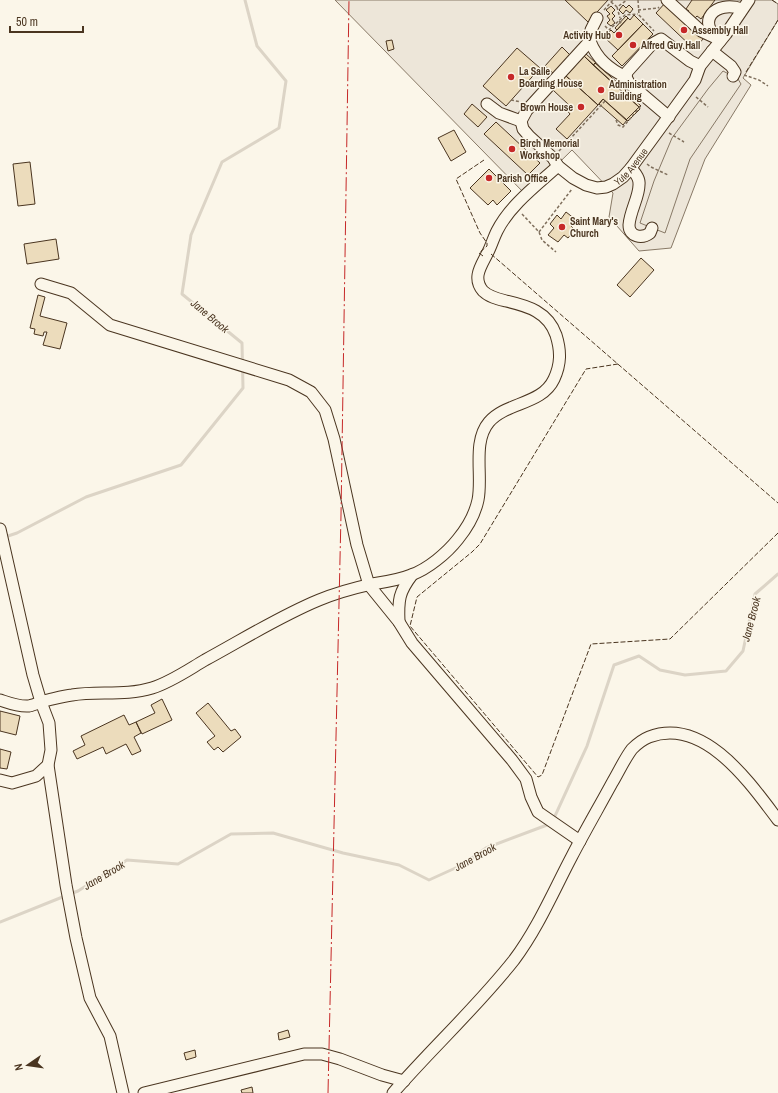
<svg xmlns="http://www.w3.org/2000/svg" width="778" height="1093" viewBox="0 0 778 1093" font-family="'Archivo Narrow',sans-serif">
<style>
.green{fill:#ede6d9;stroke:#887966}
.parking{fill:#ede7d9;stroke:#887966}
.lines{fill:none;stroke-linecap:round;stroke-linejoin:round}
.stream{stroke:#dcd4c6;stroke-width:3}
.building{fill:#ecdcbc;stroke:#4a3520}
.minor-casing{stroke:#4a3520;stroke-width:13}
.path{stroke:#7f6f5c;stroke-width:1.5;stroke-dasharray:3 2;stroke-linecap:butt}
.minor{stroke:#fbf6e9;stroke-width:11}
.fence{stroke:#4a3520;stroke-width:1;stroke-dasharray:5 2;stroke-linecap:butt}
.power{stroke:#c62828;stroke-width:1;stroke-dasharray:14 3 2 3;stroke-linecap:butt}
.poi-dot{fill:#c62828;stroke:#fbf6e9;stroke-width:1.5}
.labels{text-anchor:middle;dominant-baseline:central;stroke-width:3;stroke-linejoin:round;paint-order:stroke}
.poi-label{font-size:10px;font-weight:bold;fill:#4a3520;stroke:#fbf6e9;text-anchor:start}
.street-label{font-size:10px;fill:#4a3520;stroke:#fbf6e9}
.water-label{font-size:11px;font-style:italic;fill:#4a3520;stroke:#fbf6e9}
</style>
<rect width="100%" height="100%" fill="#fbf6e9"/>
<path class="green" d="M335,0H772L778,4V20L743,78L751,85L705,159L671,248L639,251L609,217L613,193L572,150L526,195Z"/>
<path class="parking" d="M723,71L738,79L741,84L690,159L665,233L640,223L654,181L672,138L708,89Z"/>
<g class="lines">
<path class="stream" d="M5,537L17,533L86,497L181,465L243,388L242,343L182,294L191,235L222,162L279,128L286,81L257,46L245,0
M70,894L78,891L127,860L178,864L231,834L273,833L343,853L399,865L429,880L462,865L486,848L547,825L554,818L587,746L614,665L639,656L660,670L685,675L726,671L743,651L755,594L778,574
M0,922L65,896"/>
</g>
<path class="building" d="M565,0H608L588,22Z
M692,0H715L701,19L697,16L693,20L686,15L689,11L686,9Z
M666,2L704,38L694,49L656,13Z
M623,5L626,8L629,5L633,9L630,13L626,10L623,14L619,10Z
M611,6L615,10L612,13L615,16L612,19L615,23L611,26L607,23L610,20L607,16L610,14L606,10Z
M634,15L643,24L618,50L604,37L611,30L614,33L628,18L630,20Z
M626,16L628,18L617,30L615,28Z
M643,24L653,34L622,66L612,56Z
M392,40L394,49L388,51L386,41Z
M562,47L570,55L554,74L545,66Z
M517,48L540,68L506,106L483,86Z
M586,54L596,63L593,65L584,56Z
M584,56L639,107L626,120L603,99L598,105L566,76Z
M595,63L626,90L625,91L641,106L639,107L593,65Z
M566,76L598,105L567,139L556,129L570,114L566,109L569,105L553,90Z
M603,99L627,120L623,125L599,104Z
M472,104L487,117L478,127L464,114Z
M639,107L640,109L628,121L626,120Z
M496,122L540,163L528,175L484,134Z
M454,130L466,152L451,161L438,138Z
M30,162L35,204L18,206L13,164Z
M489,169L511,191L497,205L493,200L488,205L470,188Z
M566,212L575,219L571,226L575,230L568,238L564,235L558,242L548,235L554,228L550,224L557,215L561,219Z
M56,239L59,259L27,264L24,244Z
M641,258L654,270L630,297L617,285Z
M38,295L45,297L40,316L67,323L60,349L43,345L47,332H44L43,336L34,334L35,329L30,328Z
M162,699L172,720L142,734L136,722L155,713L151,705Z
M208,703L231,731L235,729L241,737L223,752L218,747L214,750L207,742L215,736L196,713Z
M0,711L20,716L16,735L0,731Z
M124,715L129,725L136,722L141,733L134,737L141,751L132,755L126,744L106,754L103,747L77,759L73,751L85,745L81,736Z
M0,749L11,752L7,769L0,768Z
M288,1030L290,1037L279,1040L278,1033Z
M195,1050L196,1057L186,1060L184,1053Z
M252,1087L253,1093H242L241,1090Z"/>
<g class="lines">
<g class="minor-casing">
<g id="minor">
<path d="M667,0L701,31L714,37"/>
<path id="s1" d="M597,18L591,30L590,41L527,110L521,121L523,129L529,136L553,158L558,166L573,178L586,185L597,188L606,187L613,184L623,177L631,168L661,127L695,80L700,66L726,34L749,0"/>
<path d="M590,41C597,59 609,69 626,77"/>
<path d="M720,41C695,21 715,0 742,9"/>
<path d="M712,51L731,66L735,72L733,76"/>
<path d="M487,104L499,113L521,121"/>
<path d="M669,117L629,83L626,77L627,72L652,44L661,39L690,61L700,66"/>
<path d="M631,168C635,173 640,178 639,185C639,197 630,211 629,225C629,237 642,239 650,233L652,228"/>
<path d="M41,284L71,293L110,325L289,380L311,392L325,410L334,439L357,545L369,585L399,622L412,643L512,760L526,779L531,797L538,812L580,841"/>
<path d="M0,529L33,675L41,702L49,723L51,750L48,765L66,885L76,938L90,998L110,1036L123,1093"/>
<path d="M399,622C398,600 399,592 412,575"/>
<path d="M0,700C9,703 19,707 29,706C34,705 38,703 43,701C53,699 63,696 72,695C98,691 126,696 152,688C171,682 188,670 205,660C242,640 280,616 319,600C336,593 354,588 372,584C385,582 399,580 411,575C428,569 447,553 458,539C467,528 475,514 478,500C483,476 472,442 489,422C506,402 542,405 554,379C561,364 561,351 556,335C548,312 528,306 506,301C498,299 489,297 483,291C472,278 481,266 487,254C491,247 493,239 497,231C510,205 537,185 558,166"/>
<path d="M0,780L12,783L36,776L48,765"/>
<path d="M144,1093L304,1054H322L340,1059L382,1075L404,1081"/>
<path d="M393,1093C432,1048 477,1007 514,960C538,928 554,890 572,856C585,831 599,807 612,783C618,773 625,758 632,749C636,745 644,739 649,737C704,716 750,783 778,820"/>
</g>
</g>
<path class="path" d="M638,0L639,15L654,31
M611,2L617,7L627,0
M617,7L620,18
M604,10L613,0
M638,10L658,8L659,7
M619,21L622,24
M605,26L609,30L625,15L638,14
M744,75L759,80L768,86
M696,97L708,107
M511,100L521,102
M616,120L618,125L623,127L640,107
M669,133L684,142
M559,151L605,101
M647,164L651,167L668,175
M522,214L539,232L542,240L556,252
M539,232L572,189"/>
<use href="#minor" class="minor"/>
<path class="fence" d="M772,0L778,4
M746,72L778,20
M491,254L778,503
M483,256L479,253L487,246V243L480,233L456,179L484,160
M618,364L586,369L480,544L472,552L417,597L410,626L538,777L542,775L591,644L670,639L778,533"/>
<path class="power" d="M328,1093L341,515L349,0"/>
</g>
<g class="poi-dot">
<circle cx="684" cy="30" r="4"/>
<circle cx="619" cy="35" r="4"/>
<circle cx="633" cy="45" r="4"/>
<circle cx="511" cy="77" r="4"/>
<circle cx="601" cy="90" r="4"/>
<circle cx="581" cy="107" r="4"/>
<circle cx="512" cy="149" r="4"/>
<circle cx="489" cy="178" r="4"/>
<circle cx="562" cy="227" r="4"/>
</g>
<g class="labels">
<g class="poi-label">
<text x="692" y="30">Assembly Hall</text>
<text x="611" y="35" text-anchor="end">Activity Hub</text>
<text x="641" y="45">Alfred Guy Hall</text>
<text x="519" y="71">La Salle<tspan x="519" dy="12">Boarding House</tspan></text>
<text x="609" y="84">Administration<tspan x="609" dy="12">Building</tspan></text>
<text x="573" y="107" text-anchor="end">Brown House</text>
<text x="520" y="143">Birch Memorial<tspan x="520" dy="12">Workshop</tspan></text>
<text x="497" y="178">Parish Office</text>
<text x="570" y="221">Saint Mary's<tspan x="570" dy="12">Church</tspan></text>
</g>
<g class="street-label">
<text stroke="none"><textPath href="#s1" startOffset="277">Yule Avenue</textPath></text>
</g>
<g class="water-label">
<text transform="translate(210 316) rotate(40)">Jane Brook</text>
<text transform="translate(751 619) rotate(-75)">Jane Brook</text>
<text transform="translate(475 857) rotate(-29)">Jane Brook</text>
<text transform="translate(104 875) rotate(-31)">Jane Brook</text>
</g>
</g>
<g transform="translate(28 1065) rotate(257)" stroke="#fbf6e9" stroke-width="3" paint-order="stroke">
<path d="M0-3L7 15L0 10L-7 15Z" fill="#4a3520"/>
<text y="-6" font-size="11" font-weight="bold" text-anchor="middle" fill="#4a3520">N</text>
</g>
<path d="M10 26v6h73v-6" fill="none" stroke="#4a3520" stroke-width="2"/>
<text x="16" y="26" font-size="12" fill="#4a3520" stroke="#fbf6e9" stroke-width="3" paint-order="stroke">50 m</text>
</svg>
